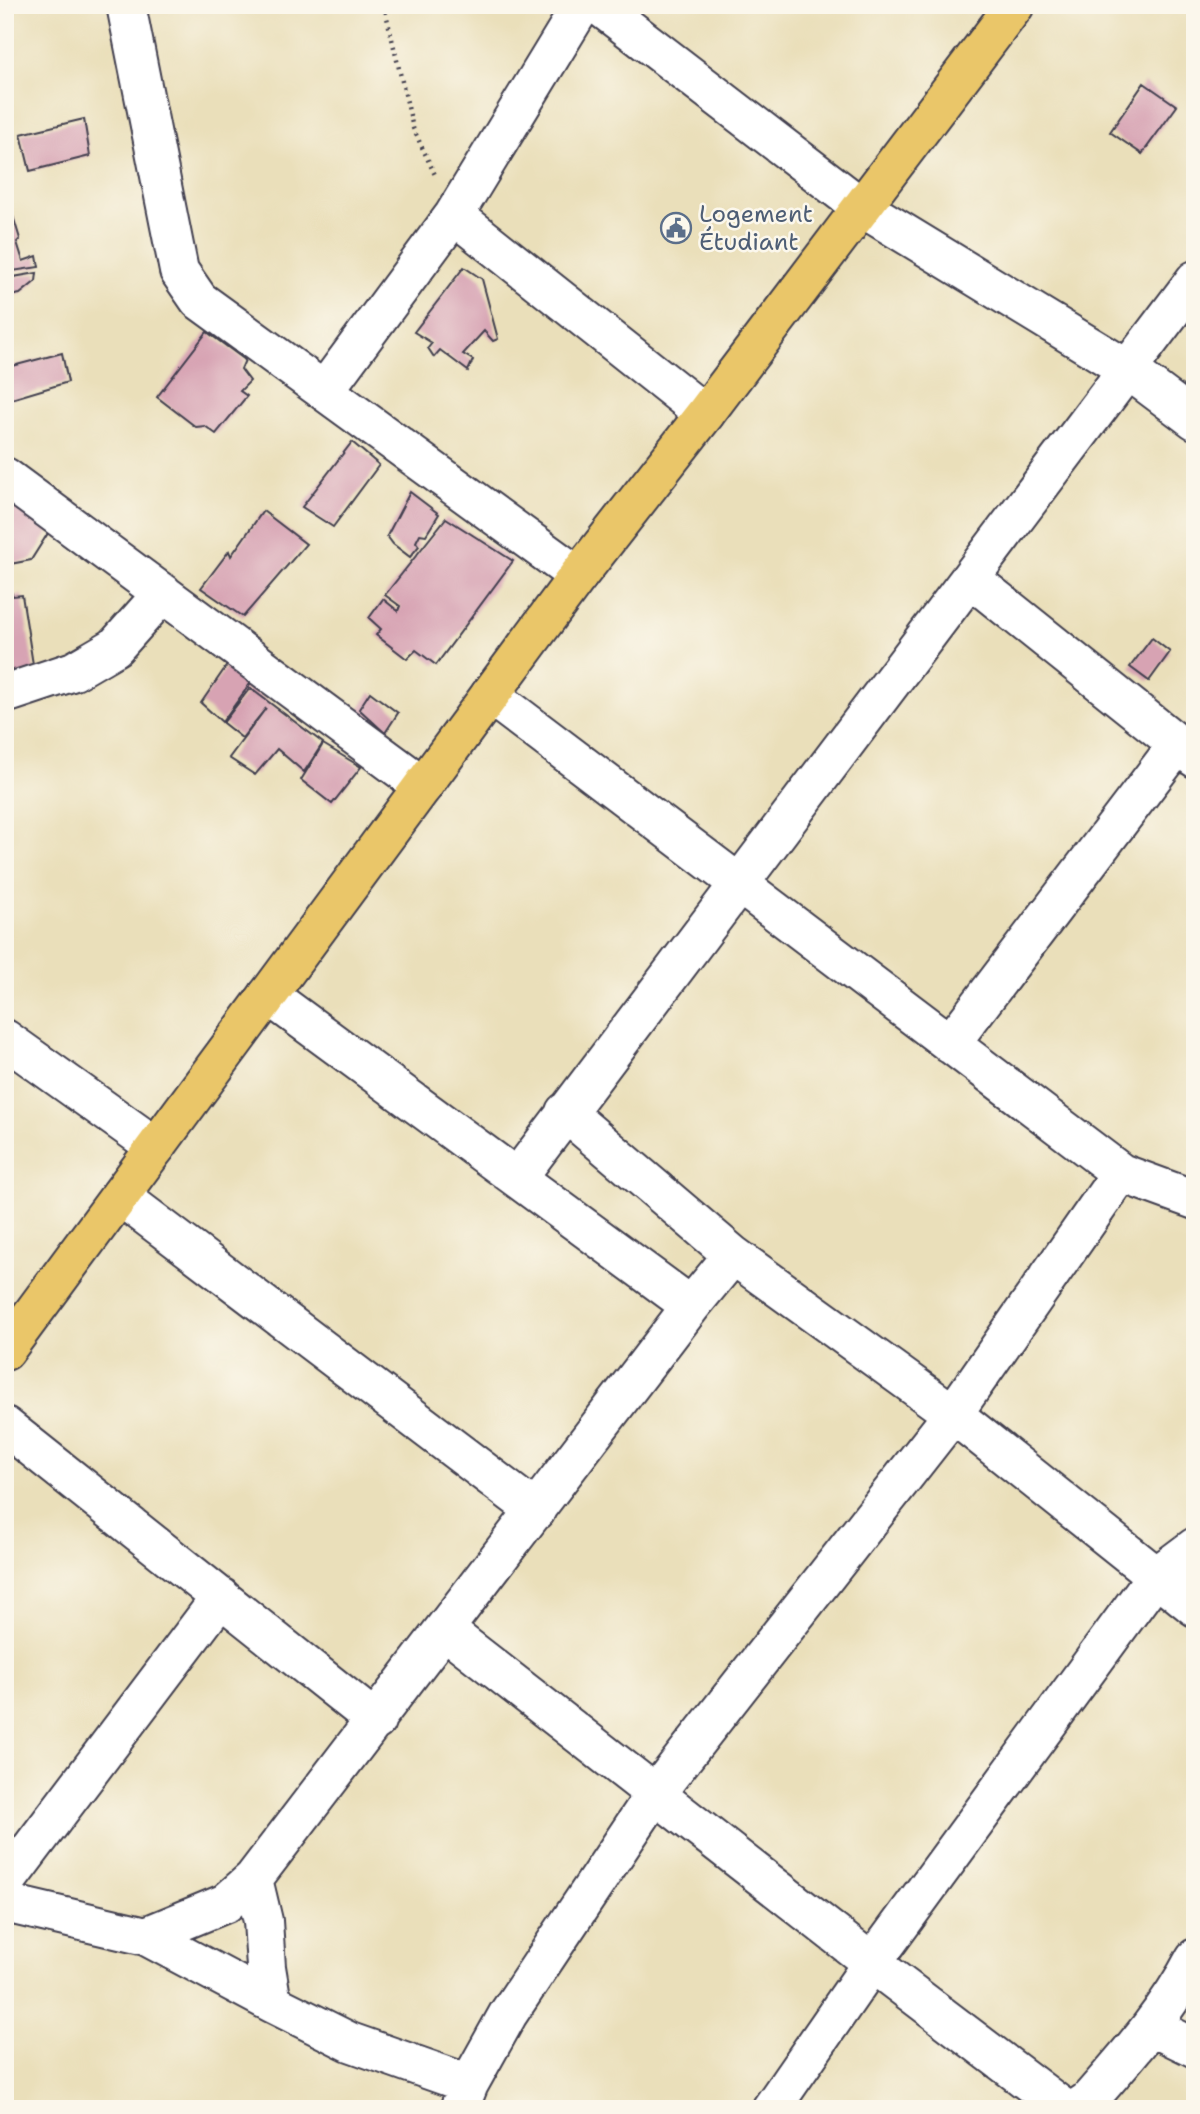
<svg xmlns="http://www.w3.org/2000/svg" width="1200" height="2114" viewBox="0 0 1200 2114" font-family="'Shantell Sans',sans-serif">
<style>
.building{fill:#d7a3b3}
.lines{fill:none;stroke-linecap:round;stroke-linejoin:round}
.minor-casing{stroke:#403e4e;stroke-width:42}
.major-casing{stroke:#403e4e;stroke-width:42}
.path{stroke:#403e4e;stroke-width:4.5;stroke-dasharray:2 5;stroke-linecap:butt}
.minor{stroke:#fff;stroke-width:38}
.major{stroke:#eac669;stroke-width:38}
.labels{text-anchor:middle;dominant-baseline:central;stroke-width:5;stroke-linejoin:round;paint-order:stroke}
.service-label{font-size:24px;fill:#4e5e75;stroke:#fbf7ec;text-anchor:start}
</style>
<rect width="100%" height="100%" fill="#fbf7ec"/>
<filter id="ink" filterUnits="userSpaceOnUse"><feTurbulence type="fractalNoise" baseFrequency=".0143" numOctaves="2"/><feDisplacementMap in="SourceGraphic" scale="14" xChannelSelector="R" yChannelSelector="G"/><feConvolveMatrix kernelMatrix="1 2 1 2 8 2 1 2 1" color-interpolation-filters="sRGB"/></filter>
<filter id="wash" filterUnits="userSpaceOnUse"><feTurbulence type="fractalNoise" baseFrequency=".00686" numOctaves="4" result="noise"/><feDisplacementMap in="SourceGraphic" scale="28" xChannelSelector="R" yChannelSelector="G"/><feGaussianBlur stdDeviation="1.57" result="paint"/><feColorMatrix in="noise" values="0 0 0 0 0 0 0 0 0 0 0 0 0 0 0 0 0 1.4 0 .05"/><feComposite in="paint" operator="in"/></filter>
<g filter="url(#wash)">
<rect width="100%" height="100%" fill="#eadfba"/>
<g id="blocks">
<path class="building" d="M1144,83L1177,106L1142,154L1110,132Z
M84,119L90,156L30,171L21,134Z
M13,216L20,239L17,242L23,261L37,256L39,267L12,271L13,277L37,273L36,281L20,294L5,297V218Z
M464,267L482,279L498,339L493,341L484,331L463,354L473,360L468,371L440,350L434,357L428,348L432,343L414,332Z
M207,332L245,360L241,369L250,381L240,391L247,396L216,434L205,426L196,427L157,397Z
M62,353L68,382L5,401V368Z
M352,442L379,465L333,527L302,507Z
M410,492L439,514L426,535L420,534L416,542L419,546L410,557L393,544L387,536Z
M5,493L50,530L31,560L5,565Z
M263,511L306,544L243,617L201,588L229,551L231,556Z
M446,518L513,561L436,665L416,650L407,659L376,635L381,629L369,618L383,599L398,611L400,606L385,595Z
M5,592H11L13,596L22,595L35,677L5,681Z
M1152,638L1170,652L1149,681L1130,667Z
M232,658L255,677L222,722L201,703Z
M250,688L323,743L304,772L277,749L255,775L229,758L266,708L242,738L223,723Z
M370,692L398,713L385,733L359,709Z
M323,744L361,767L332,804L301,780Z"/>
</g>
</g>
<g filter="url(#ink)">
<use href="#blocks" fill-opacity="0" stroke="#403e4e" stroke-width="2"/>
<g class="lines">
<g class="minor-casing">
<path id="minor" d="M126,5L179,271L199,300L578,576
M598,5L861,207L1127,369L1195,420
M454,215L705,414
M324,391L454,215L582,5
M5,477L423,786
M970,578L1195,758
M5,694L74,671L115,647L163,593
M490,695L1121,1173L1195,1200
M268,995L691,1306
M5,1039L156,1147
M950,1044L1178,744
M565,1112L733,1255L953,1414L1195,1607
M517,1178L1195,280
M120,1196L536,1511
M5,1426L376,1721
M445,1630L872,1963L1063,2108L1066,2109
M253,1879L263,1921L266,1967L272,2003
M5,1883L221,1597
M5,1903L146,1936L226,1903L253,1879L691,1306L733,1255
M146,1936L272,2003L350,2042L469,2084
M1152,2027L1195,2048
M459,2109L469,2084L508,2014L655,1794L953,1414L1121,1173
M771,2109L872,1963L1155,1577L1195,1547
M1076,2109L1088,2101C1128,2055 1167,2012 1195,1958"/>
</g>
<g class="major-casing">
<path id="major" d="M5,1351L578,576L705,414L1015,5"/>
</g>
<path class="path" d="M384,5L413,128L436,177"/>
<use href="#minor" class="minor"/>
<use href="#major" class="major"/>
</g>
</g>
<defs>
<g id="civic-ring" transform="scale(1.575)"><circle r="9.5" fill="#fbf7ec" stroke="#5c6f8a" stroke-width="1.5"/><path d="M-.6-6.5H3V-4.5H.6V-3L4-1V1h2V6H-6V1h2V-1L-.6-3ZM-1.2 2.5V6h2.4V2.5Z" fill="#5c6f8a"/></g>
</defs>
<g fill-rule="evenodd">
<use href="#civic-ring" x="676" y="228"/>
</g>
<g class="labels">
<g class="service-label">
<text x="699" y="214">Logement<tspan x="699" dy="28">Étudiant</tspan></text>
</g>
</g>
<rect width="1200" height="2114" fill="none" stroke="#fbf7ec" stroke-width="28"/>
</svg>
